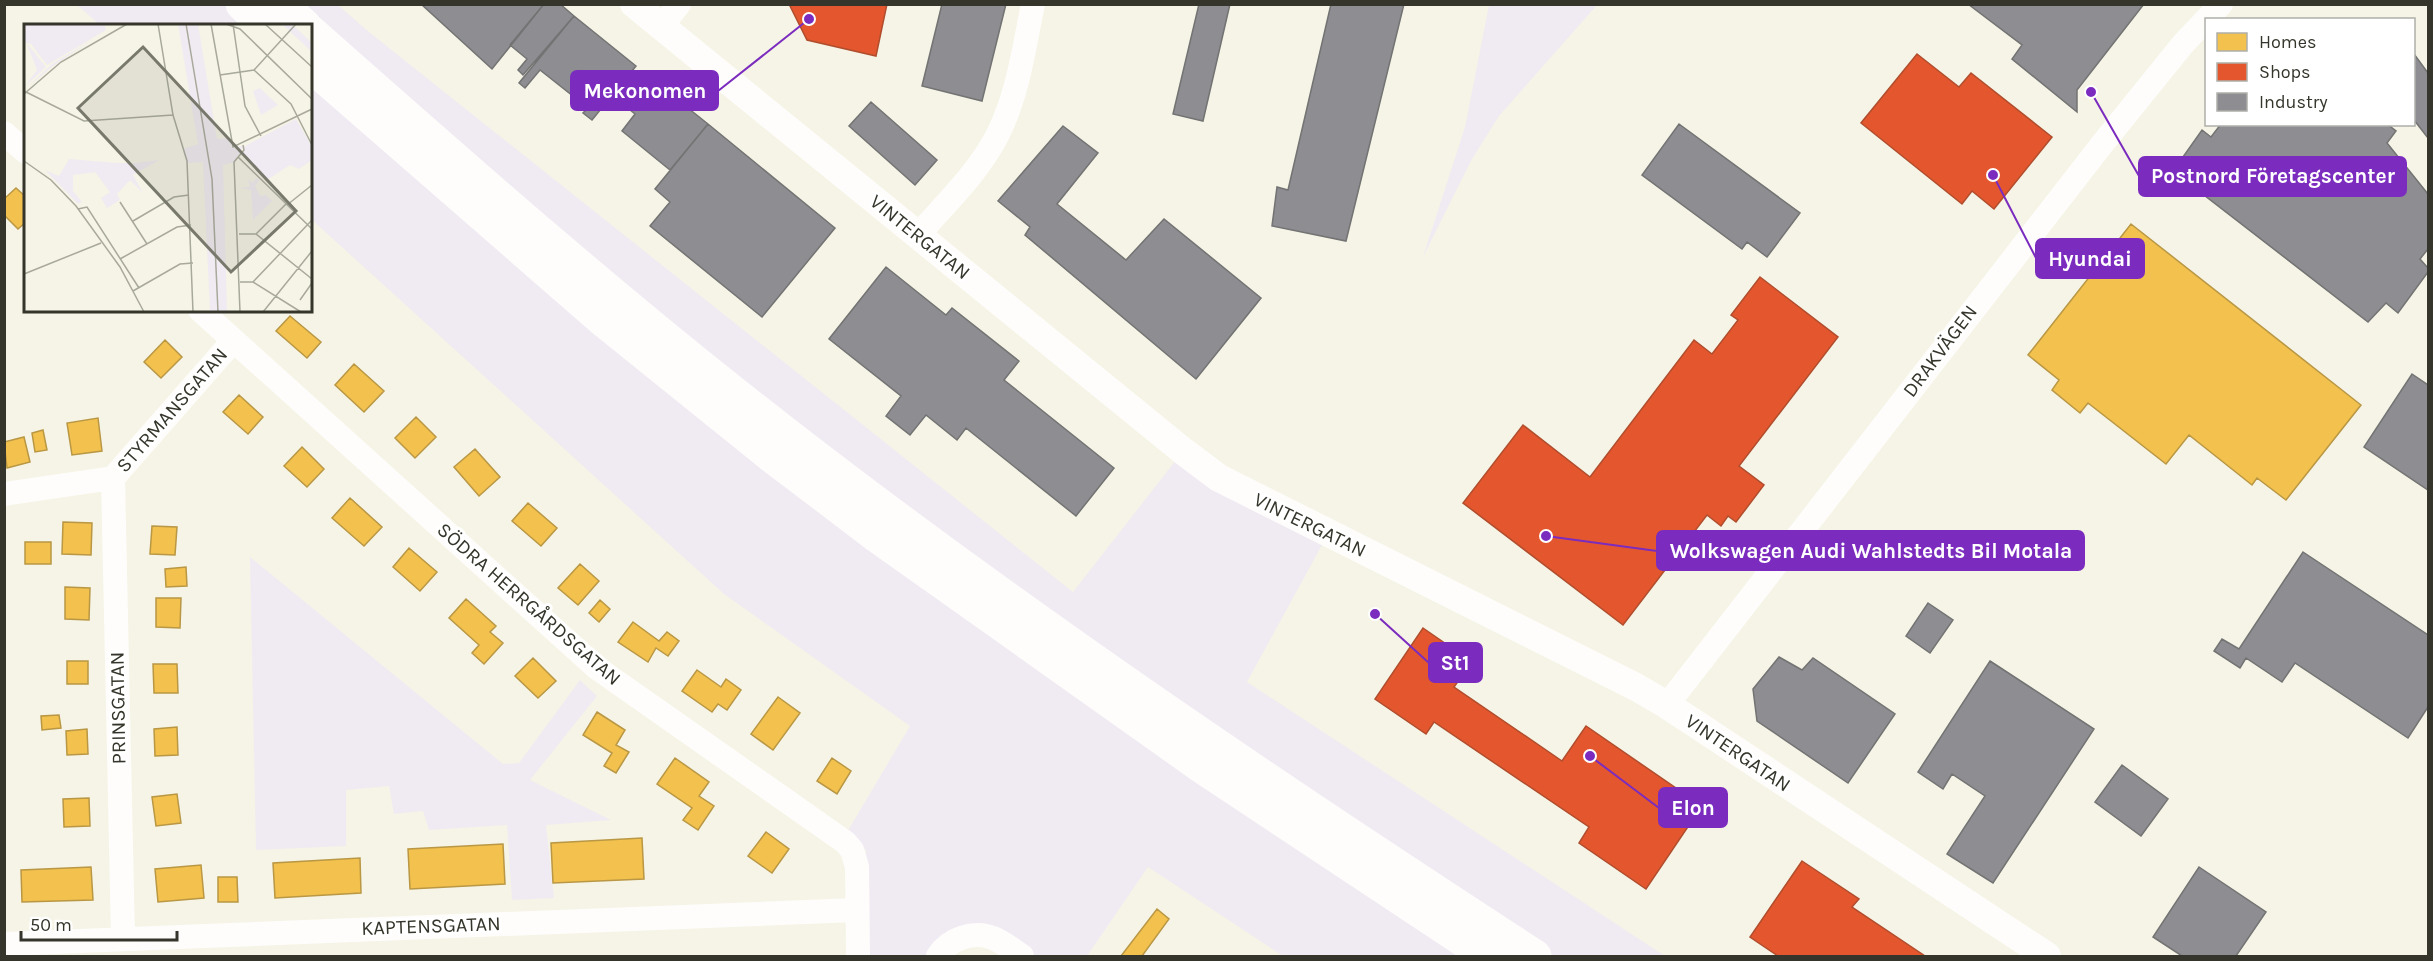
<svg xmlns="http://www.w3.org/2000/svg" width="2433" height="961" viewBox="0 0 2433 961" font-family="Karla,sans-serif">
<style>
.green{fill:#f0ebf2}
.homes{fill:#f2c14e;stroke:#b99744;stroke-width:1.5}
.shops{fill:#e4572e;stroke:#b04d2d;stroke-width:1.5}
.industry{fill:#8d8d92;stroke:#737373;stroke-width:1.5}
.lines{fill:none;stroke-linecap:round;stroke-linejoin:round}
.minor{stroke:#fefdfb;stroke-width:24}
.tertiary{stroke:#fefdfb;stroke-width:28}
.trunk{stroke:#fefdfb;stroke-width:33}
.labels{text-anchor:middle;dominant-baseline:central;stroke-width:6;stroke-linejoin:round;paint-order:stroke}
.street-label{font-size:20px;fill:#35352b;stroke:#fff}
.inset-road{fill:none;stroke:#a8a89b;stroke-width:1.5}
.view{fill:#78786c;fill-opacity:0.15;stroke:#78786c;stroke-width:3}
.inset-edge{fill:none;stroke:#35352b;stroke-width:3}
.leader{fill:none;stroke:#7b2cbf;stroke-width:2}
.callout-dot{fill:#7b2cbf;stroke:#fff;stroke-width:2}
.callout{fill:#7b2cbf;stroke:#7b2cbf;stroke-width:2}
.callout-label{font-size:21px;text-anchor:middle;font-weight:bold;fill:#fff}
</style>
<rect width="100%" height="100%" fill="#f5f4e6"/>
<path class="green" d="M77,5H338L369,32L1073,592L1183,451L1328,534L1247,682L1665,956H1283L1148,867L1087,956H1031L995,933L944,956H863L862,912L866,850L846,834L910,726L724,594L311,219L310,26L100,25Z
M1489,5H1597L1499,116L1472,159L1423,257L1465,127Z
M250,557L503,764L519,763L580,680L597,696L530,780L611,820L546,825L554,898L512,900L507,825L429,830L423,811L394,814L389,786L346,790V846L256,850Z"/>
<path class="homes" d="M16,188L26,197V222L18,229L4,215V199Z
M2131,224L2361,405L2286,500L2257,478L2252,485L2189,435L2166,464L2088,403L2080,413L2052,390L2059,380L2028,355Z
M290,316L321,342L307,358L276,331Z
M165,340L182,357L161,378L144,362Z
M354,364L384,391L364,412L335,385Z
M239,395L263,417L248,434L223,412Z
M416,417L436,437L415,458L395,438Z
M98,418L102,451L72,455L67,423Z
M43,430L47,450L35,452L32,433Z
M24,437L30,462L7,468L4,442Z
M302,447L324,469L307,487L284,466Z
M475,449L500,477L479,496L454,467Z
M350,498L382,527L364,546L332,518Z
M528,503L557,528L541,546L512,521Z
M63,522L92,523L91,555L62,554Z
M152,526L177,527L175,555L150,554Z
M25,542H51V564H25Z
M409,548L437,572L420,591L393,567Z
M580,564L599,581L578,605L558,588Z
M186,567L187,586L166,587L165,569Z
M65,587L90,588L89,620L65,619Z
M156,598H181L180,628L156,627Z
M466,599L496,626L490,632L503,643L484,664L472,653L479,645L449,618Z
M600,600L610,609L599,622L589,613Z
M633,622L659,641L667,632L679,641L668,656L656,648L648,662L618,642Z
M533,658L556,681L538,698L515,676Z
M67,661H88V684H67Z
M153,664H177L178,693H154Z
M697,670L721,687L726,679L741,690L727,710L718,704L712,712L682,691Z
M778,697L800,713L773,750L751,734Z
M597,712L625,730L616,745L629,752L616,773L604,766L612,753L583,735Z
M59,715L61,728L42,730L41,716Z
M177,727L178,755L155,756L154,729Z
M87,729L88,754L67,755L66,731Z
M675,758L709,782L699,796L714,806L698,830L683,820L692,808L657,784Z
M832,758L851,771L837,794L817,781Z
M177,794L181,823L156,826L152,797Z
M89,798L90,826L64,827L63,799Z
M766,832L789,849L772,873L748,856Z
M642,838L644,879L553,883L551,843Z
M503,844L505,884L410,889L408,849Z
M360,858L361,893L275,898L273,863Z
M201,865L204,898L158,902L155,869Z
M91,867L93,900L22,902L21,870Z
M218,877H237L238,902H218Z
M1157,909L1169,919L1142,956H1121Z"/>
<path class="shops" d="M789,4H887L876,56L807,40Z
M1917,54L1959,87L1971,73L2052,137L1994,209L1972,191L1962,204L1861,123Z
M1760,277L1838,337L1739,466L1764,485L1736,522L1728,516L1721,526L1707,515L1623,625L1463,503L1523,425L1590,477L1694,340L1712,354L1738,320L1731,315Z
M1423,628L1472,662L1454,687L1562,761L1586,726L1702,806L1646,889L1579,843L1589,827L1434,722L1426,734L1375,699Z
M1802,861L1859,899L1852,907L1925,956H1778L1750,937Z"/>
<path class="industry" d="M421,4H544L492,69Z
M544,4H560L574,16L523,75L518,70L527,59L510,45Z
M942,4H1006L982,101L922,86Z
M1199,4H1230L1203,121L1173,114Z
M1331,4H1404L1346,241L1272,226L1277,187L1288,190Z
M1968,4H2144L2077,90V112L2012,59L2022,45Z
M574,16L636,66L592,120L583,113L588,108L540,70L525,88L519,83Z
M2414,54L2428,73V138L2414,120Z
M648,76L708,124L670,170L622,131L635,114L624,105Z
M871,102L937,160L915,185L849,126Z
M708,124L835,228L762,317L650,226L670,202L655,189Z
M1679,124L1800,213L1767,257L1747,242L1742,249L1642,175Z
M2221,124H2387L2396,131L2387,143L2428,194V249L2420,259L2428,268V272L2398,313L2386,303L2368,322L2173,171L2202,130L2211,137Z
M1063,126L1098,153L1057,204L1126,260L1164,219L1261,298L1196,379L1025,235L1030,227L998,201Z
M886,267L946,315L952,308L1019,361L1004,380L1114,468L1076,516L966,428L957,440L926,415L910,435L886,416L901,396L829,339Z
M2412,374L2428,385V490L2364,447Z
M2303,552L2428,635V707L2408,738L2295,663L2282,682L2246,658L2240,668L2214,651L2222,639L2239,649Z
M1928,603L1953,620L1930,653L1906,636Z
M1779,657L1802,670L1813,658L1895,714L1848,783L1757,721L1753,689Z
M1990,661L2094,729L1993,883L1947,854L1985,796L1952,774L1943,789L1918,772Z
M2122,765L2168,799L2141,836L2095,802Z
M2199,867L2266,912L2236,956H2182L2153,937Z"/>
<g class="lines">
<path class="minor" d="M661,27L679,4
M4,133L26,152
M918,235C946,203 979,172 998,134C1018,94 1024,48 1033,4
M200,310L597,668L845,842L852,850L857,867L858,956
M113,478L123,938
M4,494L113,478L233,341
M1667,705L2103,143L2183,44L2221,4
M4,944L857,910
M938,956C949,939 973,930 993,938C1003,942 1013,950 1022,956"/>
<path class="tertiary" d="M634,4L1183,451L1219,478L1636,687L1667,705L2047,956"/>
<path class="trunk" d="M242,4L265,26
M281,4L305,26
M310,31C466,169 623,308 788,435C1028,621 1281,791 1535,956
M310,65L605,322L770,455L878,537L1202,767L1487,956"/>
</g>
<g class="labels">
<g class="street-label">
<text transform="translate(920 237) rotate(39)">VINTERGATAN</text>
<text transform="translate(1940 351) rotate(-53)">DRAKVÄGEN</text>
<text transform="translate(172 410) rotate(-49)">STYRMANSGATAN</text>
<text transform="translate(1310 525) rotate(26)">VINTERGATAN</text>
<text transform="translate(529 604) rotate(41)">SÖDRA HERRGÅRDSGATAN</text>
<text transform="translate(118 708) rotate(-91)">PRINSGATAN</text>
<text transform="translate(1738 753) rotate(34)">VINTERGATAN</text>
<text transform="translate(431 926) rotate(-2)">KAPTENSGATAN</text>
</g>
</g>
<g transform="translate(24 24)">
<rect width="288" height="288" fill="#f5f4e6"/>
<path d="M154,0H174L193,115L206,114L208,124L220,122L210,138L199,141L203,288H186L179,138L163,139L159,125L174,120ZM71,14L29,42L0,66L28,40ZM2,18L22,43L0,63L13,46ZM45,135L104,140L135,136L109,151L119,169L106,156L93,170L96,176L83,184L77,174L86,168L73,148L49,151V167L58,178L54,180L21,146L35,152ZM233,154L235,156L231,162L236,172L242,171L248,177L229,196L227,166L216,164L226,163L224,155L228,159Z" fill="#f0ebf2"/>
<path d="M0,0H80L82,6L23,41L7,20L0,18ZM74,139H104L109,156L91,162L86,168L71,148Z" fill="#f0ebf2"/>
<path d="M258,0H268L288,19V28ZM236,64L254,81L237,91L229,67ZM272,95L288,123V136L275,145L266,141L243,156L218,131L221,122Z" fill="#f0ebf2"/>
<path class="inset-road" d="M134,0L149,91L163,137L169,288M162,0L188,155L194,288M187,0L209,123L288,85M202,0L216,5L288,75M209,0L221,82L237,112M241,0L288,43M230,46L267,80L288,121M196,51L230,46L272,0M0,67L60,97L149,91M0,70L37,38L103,0M214,133L288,205M0,137L27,156L52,182L96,243L120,288M96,178L123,220M263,181L288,161M54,185L63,183L115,264M109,197L150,173L165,171M215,210H232L288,255M232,210L262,180M96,235L153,203L167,201M0,250L77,219M216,258H229L277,288M229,258L288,196M109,267L156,240L169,239M276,276L288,259M216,288L210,138L220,126L219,121M239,288L288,227"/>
<path class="view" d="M119,23L272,187L207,248L54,84Z"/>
<rect width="288" height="288" class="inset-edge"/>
</g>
<path class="leader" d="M809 19L718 91M2091 92L2139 176M1993 175L2036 258M1546 536L1657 551M1375 614L1429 663M1590 756L1659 808"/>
<g class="callout-dot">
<circle cx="809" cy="19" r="6"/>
<circle cx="2091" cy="92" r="6"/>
<circle cx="1993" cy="175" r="6"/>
<circle cx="1546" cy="536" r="6"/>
<circle cx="1375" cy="614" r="6"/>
<circle cx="1590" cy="756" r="6"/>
</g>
<g class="callout">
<rect x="571" y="71" width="147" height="39" rx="6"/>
<rect x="2139" y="157" width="267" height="39" rx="6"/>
<rect x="2036" y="239" width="108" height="39" rx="6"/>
<rect x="1657" y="531" width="427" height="39" rx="6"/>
<rect x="1429" y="643" width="53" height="39" rx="6"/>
<rect x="1659" y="788" width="68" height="39" rx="6"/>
</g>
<g class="callout-label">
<text x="645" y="98">Mekonomen</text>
<text x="2273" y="183">Postnord Företagscenter</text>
<text x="2090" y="266">Hyundai</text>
<text x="1871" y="558">Wolkswagen Audi Wahlstedts Bil Motala</text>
<text x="1455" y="670">St1</text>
<text x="1693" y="815">Elon</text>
</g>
<rect width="2433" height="961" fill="none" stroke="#35352b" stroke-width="12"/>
<rect x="2205" y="18" width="210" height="108" fill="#ffffff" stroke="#aeaeaa" stroke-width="1.5"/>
<rect x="2217" y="33" width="30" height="18" fill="#f2c14e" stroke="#aeaeaa" stroke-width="1.5"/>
<text x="2259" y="48" font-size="18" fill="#35352b">Homes</text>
<rect x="2217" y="63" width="30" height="18" fill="#e4572e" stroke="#aeaeaa" stroke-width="1.5"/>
<text x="2259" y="78" font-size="18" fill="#35352b">Shops</text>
<rect x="2217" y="93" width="30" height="18" fill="#8d8d92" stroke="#aeaeaa" stroke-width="1.5"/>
<text x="2259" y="108" font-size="18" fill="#35352b">Industry</text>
<path d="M21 931v9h156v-9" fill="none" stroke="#35352b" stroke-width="3"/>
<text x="30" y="931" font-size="18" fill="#35352b" stroke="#ffffff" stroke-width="4.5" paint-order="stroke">50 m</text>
</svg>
